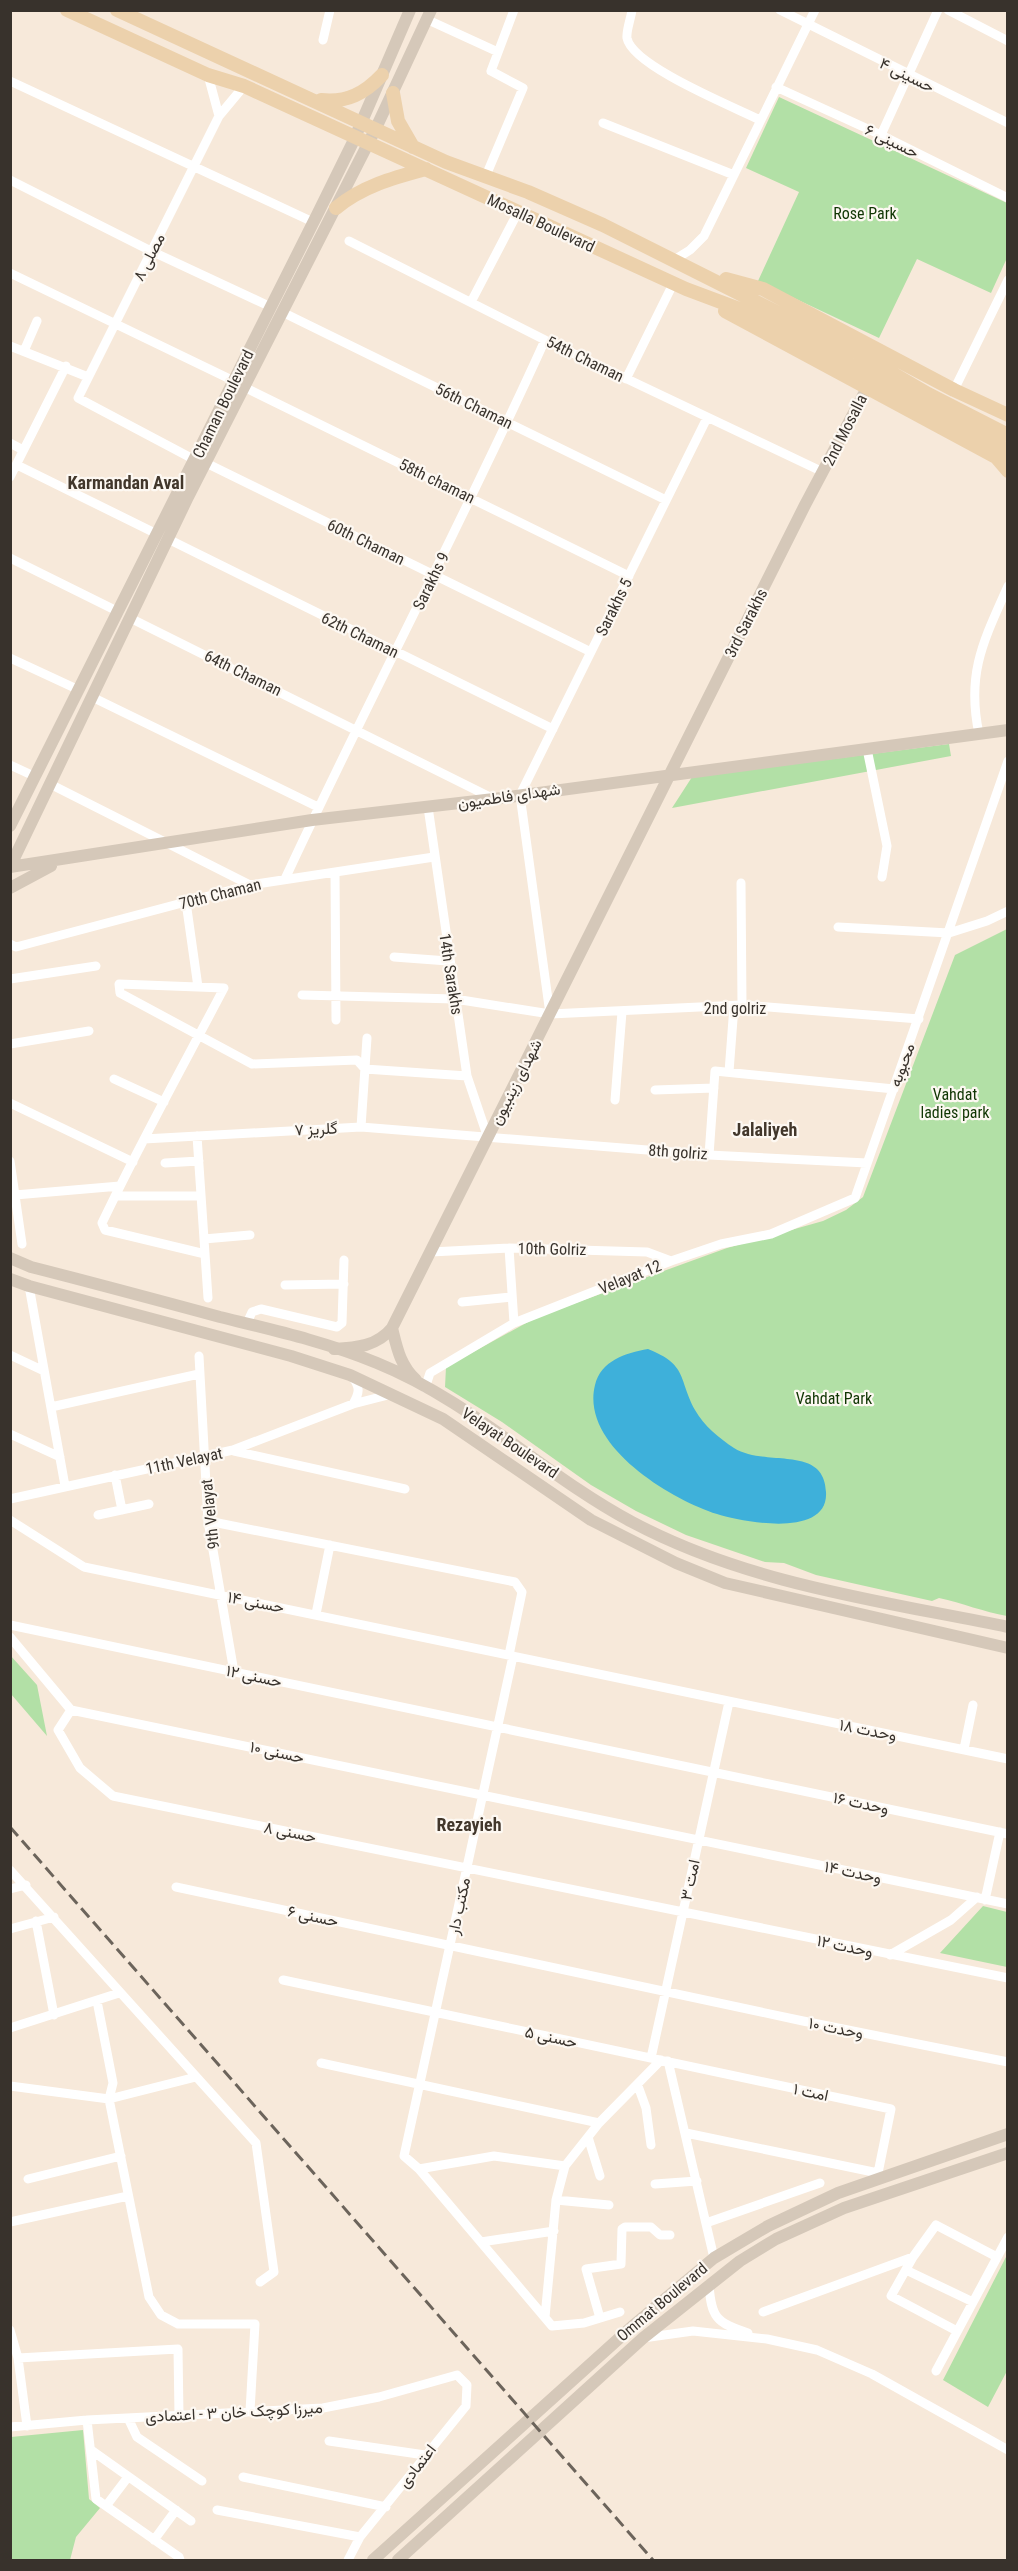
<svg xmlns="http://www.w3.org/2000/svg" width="1018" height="2571" viewBox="0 0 1018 2571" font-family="'Roboto Condensed',Vazirmatn,sans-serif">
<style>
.green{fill:#b2e0a6}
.water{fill:#3eb0da}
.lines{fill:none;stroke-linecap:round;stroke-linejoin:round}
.street{stroke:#fff;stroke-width:9}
.secondary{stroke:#d5c8b9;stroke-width:12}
.primary{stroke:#ecd1ac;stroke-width:14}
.rail{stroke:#6c645b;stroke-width:3;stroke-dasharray:12 6;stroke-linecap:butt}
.labels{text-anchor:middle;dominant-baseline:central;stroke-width:4.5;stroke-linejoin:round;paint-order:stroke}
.street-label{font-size:16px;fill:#38322c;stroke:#fdf8f2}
.park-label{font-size:16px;fill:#103603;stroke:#fdf8f2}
.neighbourhood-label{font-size:18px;font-weight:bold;fill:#42372b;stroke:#fdf8f2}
</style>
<rect width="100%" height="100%" fill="#f7e9da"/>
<path class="green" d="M779,97L1007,203V258L991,293L917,259L879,338L758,281L799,192L746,168Z
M949,744L951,756L672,808L692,777Z
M1007,929V1616C984,1612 962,1603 939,1598L932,1601L816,1575L784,1563L765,1562L686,1535L636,1511L591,1485L502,1422L445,1387L446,1367L537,1317L727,1248L823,1221L846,1210L863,1197L955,955Z
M10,1655L37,1685L47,1736L11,1694Z
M983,1906L1007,1912V1967L940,1953Z
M1006,2257L1007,2371L988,2407L943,2380Z
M83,2430L89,2499L100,2508L76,2537L70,2560H11V2437Z"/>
<path class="water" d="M648,1349C688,1365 678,1378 695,1410C704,1426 719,1438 734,1448C766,1468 824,1444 826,1492C829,1539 742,1522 717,1514C670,1499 580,1445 595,1385C601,1361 625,1353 648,1349Z"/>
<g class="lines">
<path class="street" d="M632,10C631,18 626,31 627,38C632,66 734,107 760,120
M780,10L1008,123
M948,10L1008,41
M426,19L498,52
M323,40L330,10
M208,75L219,116
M10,81L313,222
M776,87L881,135L1008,198
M603,123L734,175
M881,135L938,10
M485,178L523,88L491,71L514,10
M10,180L151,251L271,307
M349,241L545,340L823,472
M674,260L690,250L704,236L815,10
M10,273L234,381
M471,302L518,212
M282,312L666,500
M10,346L88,377
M24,351L37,321
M626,379L673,284
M244,387L629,576
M954,390L1008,280
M10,443L23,450
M195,460L78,398L219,116L244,86
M206,463L591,652
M17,465L157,534
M10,477L66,366
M168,539L553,729
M10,558L119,612
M130,618L494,799
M10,658L79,690
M92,697L318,807
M979,734C966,673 984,640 1008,586
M867,749L887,846L882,877
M10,765L36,777
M50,784L250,885
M428,807L467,1076L488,1138
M335,872L336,1020
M285,879C369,698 463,522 545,340
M741,883L742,1005
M186,902L198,987
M838,927L949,933L987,921L1008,911
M10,944L16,947L250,885L434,857
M394,957L448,961
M10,979L96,966
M302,995L455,999L550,1014L742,1005L919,1019
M550,1014L520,795L707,418
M10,1044L89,1031
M729,1072L734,1006
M114,1079L164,1102
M655,1090L714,1088
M615,1100L622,1012
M10,1103L133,1162
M361,1127L367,1038
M197,1136L208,1298
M144,1139L361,1127L709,1155L867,1163
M709,1155L715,1071L894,1089
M10,1161L22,1244
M165,1163L199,1161
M15,1195L120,1186
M115,1196H201
M204,1239L250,1235
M509,1248L514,1323
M431,1252L509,1248L647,1252L671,1261
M205,1254L105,1230L102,1223C140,1143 183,1066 224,988L119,984L120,993L252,1064L357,1060L365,1069L467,1076
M285,1285L344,1284
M29,1286L65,1486
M462,1302L511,1297
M247,1323L252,1312L261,1309L337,1327L342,1323L344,1260
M10,1355L44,1371
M199,1356L208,1521L234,1672
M352,1377C361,1387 359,1394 353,1404
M425,1388L430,1373L514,1323L671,1261L721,1244L771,1234L855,1198L1008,761
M51,1407L199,1374
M10,1434L60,1457
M234,1451L405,1489
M115,1475L122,1510
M10,1499L233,1450L353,1404L392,1394
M98,1515L149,1504
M10,1520L84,1567L1008,1759
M208,1521L515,1582L522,1592L509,1655
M316,1614L330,1545
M10,1625L1008,1834
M10,1637L71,1710
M513,1656L404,2156L419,2169L552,2326L584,2323L620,2312
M71,1710L58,1730L80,1768L113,1796L1008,1978
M71,1710L1008,1904
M964,1749L973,1705
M10,1870L256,2143L274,2272L260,2282
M176,1887L803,2021L1008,2062
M10,1889L26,1885
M985,1900L1000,1832
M36,1921L54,2015
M10,1929L54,1917
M890,1955L951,1920L977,1897
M283,1980L891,2109L878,2173
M97,2001L113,2083L109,2099
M10,2028L119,1993
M651,2058L729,1702
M668,2061L714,2258
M321,2063L599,2123
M10,2086L109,2099L149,2297L161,2315L178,2324H255L250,2411
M638,2086L646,2108L651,2145
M109,2099L196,2077
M686,2133L878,2173L880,2177
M588,2137L600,2176
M419,2169L494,2156L565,2166
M28,2179L121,2156
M655,2184L697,2181
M556,2200L609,2205
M10,2222L128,2196
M706,2223L820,2183
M481,2242L554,2231
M906,2270L973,2302
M709,2284C711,2317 716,2323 748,2333
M763,2312L913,2257
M545,2317L556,2200L565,2166L599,2123L661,2060
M600,2318L586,2269L621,2264L622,2229L625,2227H651L660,2235H670
M10,2330L18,2358L27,2426
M957,2331L891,2296L913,2257L936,2225L997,2257
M643,2338L693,2331L767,2339L817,2350L872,2374L1008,2450
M18,2358L178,2349L179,2415
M936,2371L1008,2237
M128,2418L137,2437L202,2481
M87,2420L96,2499L179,2557L180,2560
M10,2427L87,2420L323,2408L379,2397L457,2375L467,2385L466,2406L360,2537L348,2560
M329,2441L425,2455
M91,2450L191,2521
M243,2477L386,2507
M106,2506L128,2477
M217,2510L360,2537
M154,2540L176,2510"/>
<path class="secondary" d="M10,826L317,215L353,142L410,10
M10,867L312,820L494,799L1008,730
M10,867L188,497L376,128L431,10
M10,888L51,866
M10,1258L31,1267C94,1283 157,1300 220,1317C273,1330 327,1342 377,1363C471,1401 544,1475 632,1522C748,1584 881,1601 1008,1627
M10,1279L29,1286L291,1356L350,1375L443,1419L591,1520L676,1563L725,1583L1008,1648
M392,1328C397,1348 400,1365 416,1380
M334,1349C357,1348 377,1346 392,1328L805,505L867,388
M373,2560L635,2324L714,2258L768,2226L838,2193L1008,2134
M398,2560L643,2338L740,2261L776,2239L844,2208L1008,2153"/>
<path class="primary" d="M67,10L208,75L244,86L686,289L766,319L1008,451
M117,10L446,162L528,192L603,225L856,352L928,394L1008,435
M393,93L398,121L413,147
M321,100C347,103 365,93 382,75
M336,208C363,186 393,178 426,169
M726,279L763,289L954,390L1008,415
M725,311L996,457L1008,471"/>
<path class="rail" d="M10,1827L653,2560"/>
</g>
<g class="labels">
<g class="street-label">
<text transform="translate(907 75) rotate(26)">حسینی ۴</text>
<text transform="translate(892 141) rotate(26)">حسینی ۶</text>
<text transform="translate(541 223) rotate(25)">Mosalla Boulevard</text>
<text transform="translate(149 257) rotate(-63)">مصلی ۸</text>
<text transform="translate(585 359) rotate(26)">54th Chaman</text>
<text transform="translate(223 404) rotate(-64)">Chaman Boulevard</text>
<text transform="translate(474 406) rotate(26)">56th Chaman</text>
<text transform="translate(845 430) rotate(-63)">2nd Mosalla</text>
<text transform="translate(437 481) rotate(26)">58th chaman</text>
<text transform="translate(366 542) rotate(26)">60th Chaman</text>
<text transform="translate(431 581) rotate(-64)">Sarakhs 9</text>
<text transform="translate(614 607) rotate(-64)">Sarakhs 5</text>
<text transform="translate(746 623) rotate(-63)">3rd Sarakhs</text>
<text transform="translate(360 635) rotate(26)">62th Chaman</text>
<text transform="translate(243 673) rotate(26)">64th Chaman</text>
<text transform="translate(509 796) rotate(-8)">شهدای فاطمیون</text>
<text transform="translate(220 894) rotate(-14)">70th Chaman</text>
<text transform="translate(451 974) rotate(81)">14th Sarakhs</text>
<text x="735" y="1008">2nd golriz</text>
<text transform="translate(902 1065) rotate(-70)">محبوبه</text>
<text transform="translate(516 1082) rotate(-63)">شهدای زینبیون</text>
<text transform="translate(316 1129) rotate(-3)">گلریز ۷</text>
<text transform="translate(678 1152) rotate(4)">8th golriz</text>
<text transform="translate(552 1249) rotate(1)">10th Golriz</text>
<text transform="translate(630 1277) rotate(-22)">Velayat 12</text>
<text transform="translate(510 1443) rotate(34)">Velayat Boulevard</text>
<text transform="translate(184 1461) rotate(-12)">11th Velayat</text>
<text transform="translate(210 1514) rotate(-96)">9th Velayat</text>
<text transform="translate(256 1602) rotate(11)">حسنی ۱۴</text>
<text transform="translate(254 1676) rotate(12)">حسنی ۱۲</text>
<text transform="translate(868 1730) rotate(11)">وحدت ۱۸</text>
<text transform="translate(277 1752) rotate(12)">حسنی ۱۰</text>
<text transform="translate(861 1803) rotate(12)">وحدت ۱۶</text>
<text transform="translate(290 1832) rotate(11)">حسنی ۸</text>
<text transform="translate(853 1872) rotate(12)">وحدت ۱۴</text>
<text transform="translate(690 1880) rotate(-78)">امت ۳</text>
<text transform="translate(459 1906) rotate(-78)">مکتب دار</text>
<text transform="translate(313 1916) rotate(12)">حسنی ۶</text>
<text transform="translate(845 1946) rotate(12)">وحدت ۱۲</text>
<text transform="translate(836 2028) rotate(11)">وحدت ۱۰</text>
<text transform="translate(551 2037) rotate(12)">حسنی ۵</text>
<text transform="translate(811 2092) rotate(12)">امت ۱</text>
<text transform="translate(662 2302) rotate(-40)">Ommat Boulevard</text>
<text transform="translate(234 2412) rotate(-3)">میرزا کوچک خان ۳ - اعتمادی</text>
<text transform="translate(417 2466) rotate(-52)">اعتمادی</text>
</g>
<g class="park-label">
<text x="865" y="213">Rose Park</text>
<text x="955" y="1094">Vahdat<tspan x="955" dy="18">ladies park</tspan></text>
<text x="834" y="1398">Vahdat Park</text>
</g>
<g class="neighbourhood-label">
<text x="126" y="482">Karmandan Aval</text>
<text x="765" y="1129">Jalaliyeh</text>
<text x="469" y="1824">Rezayieh</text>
</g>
</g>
<rect width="1018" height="2571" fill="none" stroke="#38322c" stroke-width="24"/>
</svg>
